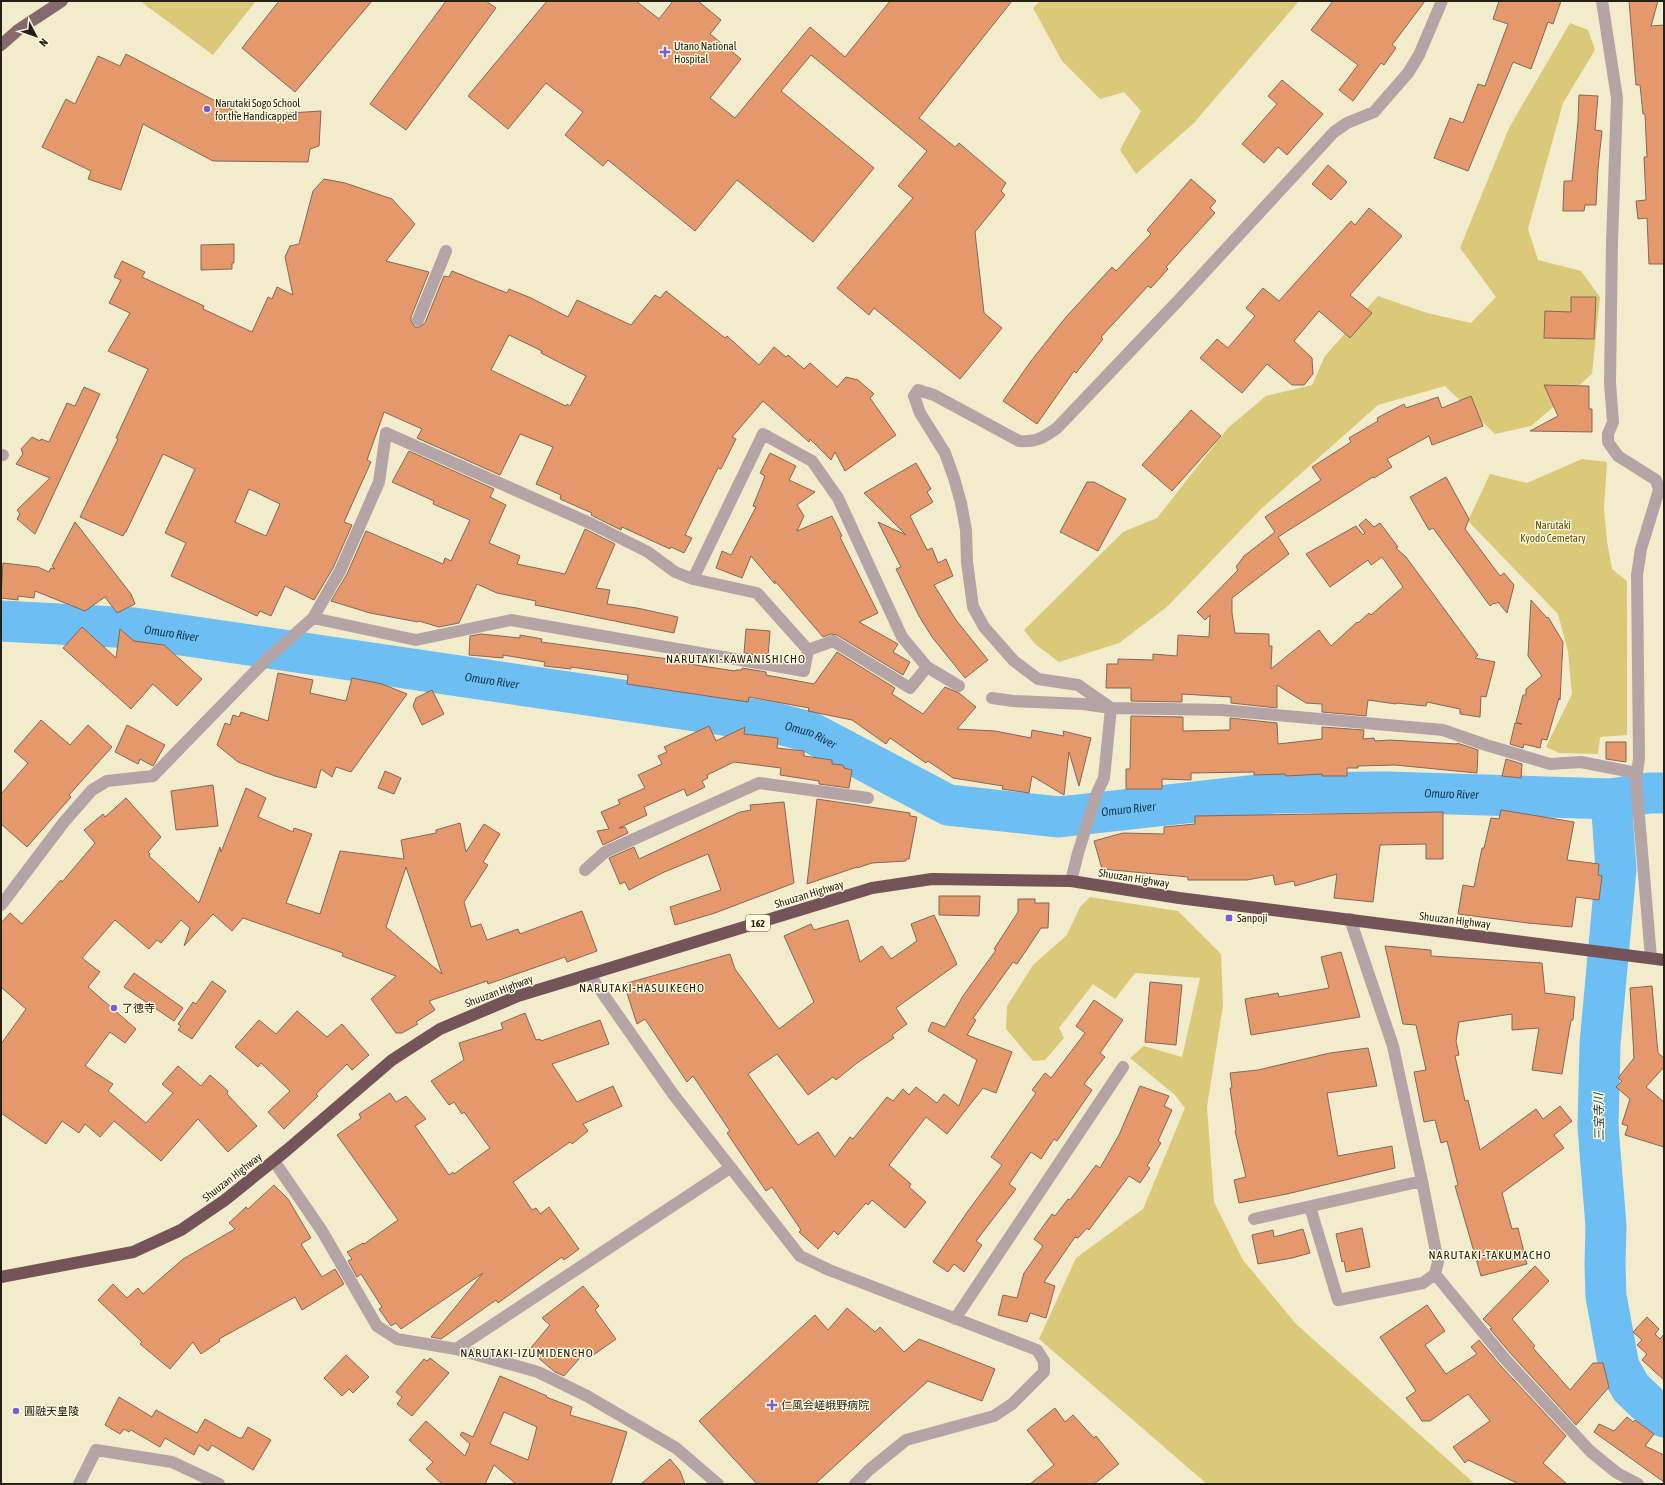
<svg xmlns="http://www.w3.org/2000/svg" width="1665" height="1485" viewBox="0 0 1665 1485" font-family="'Asap Condensed','Noto Sans JP',sans-serif">
<style>
.green{fill:#d9c979}
.lines{fill:none;stroke-linecap:round;stroke-linejoin:round}
.river{stroke:#6dbef2;stroke-width:41}
.building{fill:#e4986c;stroke:#846859;fill-rule:evenodd}
.street{stroke:#b4a4a6;stroke-width:12}
.primary{stroke:#85696d;stroke-width:12}
.highway{stroke:#745459;stroke-width:12}
.poi-dot{fill:#745dd7;stroke:#fef9df;stroke-width:1.5}
.labels{text-anchor:middle;dominant-baseline:central;stroke-width:3;stroke-linejoin:round;paint-order:stroke}
.shield{fill:#fef9df;stroke:#656252;stroke-width:1}
.shield-label{font-size:10px;font-weight:bold;fill:#242216}
.poi-label{font-size:11px;fill:#242216;stroke:#fef9df;text-anchor:start}
.park-label{font-size:11px;fill:#584c05;stroke:#fef9df}
.street-label{font-size:11px;fill:#242216;stroke:#fef9df}
.water-label{font-size:12px;font-style:italic;fill:#15384e;stroke:#fef9df}
.neighbourhood-label{font-size:12px;letter-spacing:1px;fill:#242216;stroke:#fef9df}
</style>
<rect width="100%" height="100%" fill="#f2eccc"/>
<path class="green" d="M140,1H256L213,55Z
M1040,1H1299L1193,124L1136,174L1120,150L1141,111L1124,92L1100,99L1062,61L1033,8Z
M1570,23L1588,30L1595,50L1563,103L1528,229L1538,260L1581,271L1600,297L1592,374L1531,426L1495,434L1445,386L1378,405L1261,509L1168,606L1119,643L1059,662L1035,644L1024,630L1123,532L1157,518L1228,428L1266,396L1312,385L1325,356L1378,296L1427,313L1471,323L1496,297L1460,248L1509,128Z
M1582,459L1607,462L1604,509L1607,541L1612,569L1627,581V735L1600,737L1598,754L1559,753L1546,747L1572,694L1568,652L1558,614L1468,521L1490,474L1527,483Z
M1090,897L1178,911L1221,954L1223,1005L1207,1107L1214,1202L1243,1260L1296,1324L1475,1484H1207L1039,1339L1076,1258L1143,1209L1185,1108L1175,1095L1130,1058L1144,1046L1182,1057L1200,978L1135,973L1115,999L1093,984L1059,1028L1064,1038L1045,1060L1033,1061L1006,1029L1007,1006L1033,965L1067,935L1080,907Z"/>
<g class="lines">
<g class="river">
<path id="s1" d="M1,621L134,628L771,722L810,732L948,805L1059,817L1275,793L1387,792L1611,799L1650,793H1664"/>
<path d="M1611,799L1616,869L1600,1044L1598,1127L1606,1226L1605,1264L1606,1296L1619,1367L1631,1388L1651,1407L1664,1417"/>
</g>
</g>
<path class="building" d="M279,1H372L295,92L242,48Z
M446,1H486L496,8L406,130L370,104Z
M547,1H636L659,19L673,1H698L721,20L710,34L741,59L710,98L735,118L810,27L845,57L890,1H1012L919,118L955,147L959,143L1006,183L1001,191L1005,195L975,232L984,313L1002,328L960,379L874,308L869,315L837,288L913,198L898,186L927,151L811,55L781,91L874,168L813,242L737,180L695,231L608,160L603,166L565,135L583,112L546,83L508,129L468,96Z
M1333,1H1425L1392,45L1396,48L1384,65L1381,63L1353,101L1339,90L1358,65L1311,30Z
M1499,1H1561L1553,24L1548,22L1531,69L1513,62L1468,171L1434,158L1450,118L1463,123L1478,84L1485,86L1508,24L1493,19Z
M1629,1H1658L1651,26L1664,25V264H1649L1647,218L1638,219L1636,201L1646,200L1644,157H1647L1645,114H1643L1640,85H1636Z
M126,54L244,116L321,111L319,146L310,149L308,162L213,161L143,124L121,190L88,179L91,171L42,147L66,99L75,104L98,56L120,66Z
M1282,80L1323,114L1287,155L1278,147L1264,163L1242,144L1277,104L1268,96Z
M1579,95L1598,96L1595,130L1602,131L1598,168L1596,205H1585L1584,211H1563L1564,181H1572L1578,122Z
M1328,165L1347,182L1331,200L1312,184Z
M324,179L345,183L392,199L415,224L386,261L429,272L411,317V321L415,327H419L425,323L444,276L449,277L452,271L507,293L509,289L531,298L568,317L577,300L631,325L655,295L660,298L666,291L725,338L727,336L759,365L774,347L786,357L788,355L804,369L810,363L837,387L846,377L858,380L874,394L870,398L896,435L845,471L835,452L831,460L810,439L809,442L763,401L732,437L736,439L721,469L718,468L685,535L692,538L684,553L671,547L670,549L622,527L621,530L591,515L592,513L560,499L561,495L536,484L553,447L520,434L500,475L417,438L422,429L384,412L367,460L371,462L344,522L352,525L333,568L314,600L285,586L271,616L260,611L257,616L171,576L186,543L165,533L195,469L163,454L126,532H125L123,536L80,517L118,439L116,438L148,369L108,351L130,313L109,303L121,280L114,277L122,261L145,272L142,277L204,306L203,309L252,332L268,297L272,299L277,287L293,295L285,257L290,246L299,244L313,191ZM509,335L542,351L541,353L586,376L570,406L567,404L566,406L491,370ZM249,489L280,504L266,536L235,522Z
M1191,179L1216,201L1210,208L1215,213L1166,267L1168,269L1151,288L1148,286L1101,337L1103,339L1076,373L1074,371L1037,424L1003,401L1031,361L1066,317L1112,267L1116,271L1151,234L1147,230Z
M1369,208L1402,236L1350,295L1372,313L1350,338L1319,311L1294,341L1312,358L1313,374L1304,385H1292L1267,364L1242,393L1200,358L1217,339L1228,348L1255,316L1246,308L1263,288L1279,301L1351,221L1355,225Z
M234,244V263H232V269L201,270V245Z
M1571,297H1596L1594,339L1544,338L1545,311L1571,312Z
M1544,385L1589,386V409H1592V432L1530,431L1558,416Z
M84,387L100,394L35,534L17,519L20,514L17,510L50,478L16,464L23,454L21,449L32,437L40,441L41,439L49,442L67,403L75,406Z
M1471,396L1483,426L1432,445L1429,436L1387,459L1392,467L1374,478L1373,477L1278,537L1289,554L1232,598V613L1235,633L1269,634V646H1272L1271,669L1319,630L1331,646L1357,622L1358,623L1369,613L1371,615L1403,587L1382,557L1371,565L1368,560L1330,587L1306,554L1356,526L1363,535L1365,533L1359,525L1366,519L1374,527L1380,523L1398,547L1396,548L1406,557L1478,655L1475,658L1495,662L1486,697L1481,696L1480,717L1460,714V709L1427,702L1426,706L1396,703V704L1368,700L1366,716L1322,712V704L1306,703L1277,685V708L1231,703V697L1182,694V702L1131,701V688H1106L1107,664H1118V659L1153,660V654L1177,656L1178,635L1209,637L1210,615L1205,620L1197,612L1238,570L1236,567L1244,556L1275,532L1265,517L1321,480L1312,467L1351,442L1349,438L1378,421L1377,418L1404,404L1406,408L1438,397L1442,408Z
M1191,410L1221,436L1172,491L1142,465Z
M409,451L494,489L490,497L506,505L489,543L520,556L517,564L565,574L585,529L615,544L596,588L610,590L607,604L637,608L678,617L674,633L535,605L536,601L497,593L477,584L459,623L439,627L419,621L418,622L370,613L331,601L347,574L366,531L443,564L445,558L451,561L470,520L433,504L434,501L392,482Z
M770,453L796,466L789,480L815,492L797,505L804,516L797,531L832,516L842,536L840,537L878,613L859,622L898,644L893,652L910,662L903,675L837,635L831,634L823,637L775,581V584L751,556L742,578L716,568L722,551L731,555L756,507L753,506L765,476L760,473Z
M916,463L931,489L927,492L933,502L910,516L927,550L932,548L938,563L946,559L953,576L934,585L956,620L988,660L965,678L932,637L919,616L896,569L901,567L878,522L906,535L864,493Z
M1446,477L1469,519L1465,529L1500,576L1504,573L1514,585L1507,613L1498,602L1495,604L1494,603L1490,606L1433,528L1429,530L1410,497Z
M1087,482H1094L1126,499L1098,551L1060,532Z
M75,522L131,594L135,604L117,613L105,597L85,611L35,591L34,598L18,596V600L1,598L3,563L38,567L49,572L51,568L55,569L52,566Z
M1531,600L1547,618L1548,617L1563,642L1560,700L1559,698L1547,740L1542,739L1540,748L1524,744L1523,748L1510,744L1515,723L1522,724L1516,722L1523,695H1526V689L1542,676L1528,656Z
M82,627L116,658L120,629L134,641L164,645L202,679L177,706L153,684L131,709L63,648Z
M746,629L770,631L768,657L744,653Z
M481,634L520,638V635L542,639L541,642L669,659V661L735,671L736,670H742V668L766,672V675L814,684L837,652L895,688L892,694L923,714L945,687L959,693L976,707L957,729L995,731L1031,738L1032,730L1064,736L1063,731L1091,738L1079,786L1069,752L1064,795L1032,776L1029,793L1002,789L1003,786L953,778L928,761L926,763L890,738L886,744L852,720L808,711L809,708L749,697L748,702L627,684L628,675L571,667V669L544,666L545,662L503,655V658L469,655L470,636Z
M278,673L313,680L310,693L346,701L352,678L382,684L407,694L351,772L336,767L332,777L321,769L316,788L275,776L238,762L217,745L225,723L230,725L233,715L239,717L241,712L268,721Z
M432,690L444,714L422,725L413,706L416,698Z
M1131,716L1183,717V731L1230,730V718L1277,723L1278,744L1322,739V727L1364,730L1363,739L1374,738L1375,741L1390,740L1457,744V743L1478,750L1477,773L1395,765L1358,766V768H1347V776H1322V774L1286,776L1285,774L1254,775V772L1191,773V780L1162,779V789H1126V769H1130Z
M41,720L70,745L88,725L112,747L69,795L71,797L27,847L1,824V794L28,763L14,751Z
M127,725L165,745L153,766L140,759L138,764L115,752Z
M709,726L716,741L745,727L744,734L778,738L777,748L804,751V756L832,760V764L843,765L844,768L852,770L849,788L819,784V781L780,775L781,768L734,762L707,775L708,778L702,781L705,787L687,796L684,789L644,807L647,815L619,828L625,827L628,833L603,845L597,831L609,829L601,812L620,804L618,800L645,788L638,775L662,764L658,756L667,752L664,747Z
M1606,742H1626V762L1606,759Z
M1506,759L1522,764L1521,778L1502,776Z
M385,771L401,778L394,794L378,788Z
M213,785L218,826L176,830L171,791Z
M246,788L266,798L258,817L293,832L294,828L312,834L286,903L320,914L340,851L404,859L401,840L436,833V830L460,823L466,852L484,824L500,834L483,862L488,865L464,902L471,927L481,924L487,940L518,929L520,934L582,911L597,951L567,962L565,957L488,984L487,981L429,1001L435,1010L416,1022L418,1024L402,1033H396L371,999L396,976L342,956L343,953L243,918L232,931L213,914L184,946L190,928L181,920L161,943L157,940L149,949L115,920L82,958L100,972L88,987L136,1029L125,1043L110,1032L85,1066L113,1084L108,1091L146,1123L173,1093L162,1084L178,1066L201,1086L210,1075L228,1091L227,1094L257,1126L228,1152L198,1119L161,1161L114,1121L100,1137L85,1124L79,1133L62,1121L46,1144L1,1113V1044L26,1009L1,987V923L10,913L22,924L61,880L62,882L95,843L84,830L103,814L105,817L126,798L161,837L148,852L150,854L149,856L199,903L220,847L221,852ZM406,867L442,974L386,927Z
M817,799L910,813V816L917,817L909,859H906V861L872,863L857,868V867L807,884Z
M784,802L794,883L715,913L675,925L670,907L721,890L708,854L662,873L629,890L625,882L620,884L609,858L634,847L639,859L740,812L751,810L750,805Z
M1501,810L1574,822L1567,860L1599,864L1598,875L1602,876L1599,900L1576,897L1572,927L1528,923L1458,914L1463,885L1474,887L1482,848H1484L1491,818L1499,819Z
M1443,812V859H1426V844L1380,845L1373,902L1334,898L1337,874L1295,886L1294,881L1275,885L1273,875L1247,880H1188V877L1102,869L1094,841L1123,833L1164,834V827L1195,824V816Z
M939,896H980L979,916L939,915Z
M1018,899H1035V903H1049L1048,928H1041L1017,964L1013,962L973,1018L976,1020L967,1035L1012,1052L996,1093L983,1088L947,1134L926,1117L889,1165L911,1184L909,1187L926,1202L905,1228L872,1200L868,1205L866,1203L838,1235L834,1231L818,1249L799,1232L801,1230L772,1187L766,1191L727,1133L730,1131L693,1076L687,1082L645,1019L637,1024L624,984L730,954L735,969L779,1029L814,1002L784,936L811,924L814,930L848,920L860,962L882,946L891,959L917,941L911,924L934,915L957,964L896,1008L907,1024L892,1035L894,1038L857,1063L836,1080L833,1077L808,1095L777,1054L748,1074L798,1145L818,1132L835,1157L850,1137L853,1139L887,1097L893,1101L903,1089L909,1095L916,1087L937,1103L944,1094L959,1106L977,1060L928,1031L932,1022L945,1027L963,996L996,950L994,949L1018,912Z
M1385,946L1431,950V956L1542,963L1545,993L1575,997L1573,1020H1571L1562,1074L1532,1070L1539,1028L1512,1030V1014L1459,1022L1456,1041L1459,1055L1455,1056L1465,1101L1468,1100L1480,1150L1536,1109L1543,1119L1560,1106L1572,1121L1554,1135L1564,1148L1502,1193L1512,1229L1518,1228L1527,1264L1481,1276L1455,1186L1458,1185L1447,1141L1441,1143L1435,1120L1424,1122L1414,1072L1426,1070L1416,1025L1403,1024Z
M1341,952L1360,1017L1251,1035L1245,999L1278,993L1279,997L1329,988L1321,957Z
M134,973L183,1008L174,1021L124,987Z
M212,981L226,991L192,1039L178,1030L181,1026L178,1024L193,1002L196,1004Z
M1150,982L1182,985L1176,1045L1145,1042Z
M1652,986L1658,1053L1664,1058V1067L1646,1087L1664,1102V1147L1625,1135L1628,1126L1622,1124L1630,1099L1616,1087L1622,1081L1618,1078L1634,1058L1630,988Z
M1094,1000L1123,1020L1100,1053L1105,1057L1084,1084L1092,1090L1057,1141L1054,1139L1041,1159L1031,1152L1009,1184L1016,1189L976,1241L982,1245L964,1272L954,1264L948,1272L933,1262L968,1211L1002,1165L991,1157L1036,1093L1032,1090L1045,1073L1051,1078L1085,1033L1076,1026Z
M297,1011L327,1037L342,1024L369,1055L352,1070L347,1064L316,1094L318,1096L284,1129L268,1112L290,1091L261,1063L258,1067L235,1047L259,1020L276,1034Z
M525,1013L536,1040L540,1039L541,1041L600,1020L609,1044L552,1064L577,1102L613,1086L622,1106L583,1124L588,1131L572,1144L570,1142L513,1182L532,1210L536,1208L540,1214L549,1207L579,1249L564,1260L562,1257L498,1303L496,1300L441,1339L431,1337L483,1273L401,1329L396,1323L391,1326L379,1309L382,1307L361,1274L357,1277L348,1261L352,1259L347,1252L363,1243L364,1244L398,1220L337,1135L361,1118L359,1114L390,1093L396,1102L406,1096L426,1119L415,1126L449,1175L453,1172L454,1174L490,1148L464,1112L462,1114L454,1102L449,1105L431,1081L464,1060L459,1043L503,1029L501,1023Z
M1368,1048L1377,1086L1327,1093L1338,1156L1392,1146L1395,1168L1287,1194L1239,1203L1234,1180L1246,1177L1235,1131L1236,1130L1230,1088H1232L1230,1073L1258,1070L1330,1053Z
M1140,1086L1169,1096L1164,1106L1172,1110L1158,1141L1161,1143L1147,1166L1150,1168L1140,1183L1129,1176L1089,1230L1087,1228L1078,1238L1075,1237L1044,1282L1055,1286L1046,1318L1030,1313L1027,1322L998,1315L1003,1295L1017,1298L1024,1273L1043,1246L1034,1239L1052,1214L1055,1216L1068,1199L1070,1200L1096,1165L1100,1168L1119,1135Z
M274,1185L288,1199L311,1238L301,1244L322,1277L335,1269L344,1284L302,1310L295,1297L219,1339L220,1341L201,1354L193,1342L170,1369L140,1344L142,1342L98,1300L113,1284L127,1298L138,1288L143,1294L183,1259L235,1229L229,1223L246,1207L248,1209Z
M1362,1228L1370,1267L1346,1272L1344,1261L1342,1262L1336,1234Z
M1303,1229L1310,1253L1292,1258L1258,1264L1252,1235L1273,1230L1274,1237Z
M1535,1266L1549,1281L1512,1319L1535,1346L1533,1348L1570,1390L1593,1363H1603L1609,1387L1576,1425L1511,1354L1490,1329L1492,1328L1483,1319Z
M583,1286L599,1306L595,1310L616,1339L592,1356L587,1350L564,1376L555,1372L529,1350L550,1325L542,1318Z
M1427,1305L1445,1331L1425,1345L1446,1374L1477,1354L1471,1347L1479,1340L1499,1364L1566,1436L1543,1463L1567,1484H1519L1468,1460L1465,1463L1453,1447L1490,1421L1468,1394L1430,1421H1422L1406,1398L1416,1391L1380,1337Z
M847,1308L875,1332L880,1327L904,1352L919,1339L995,1369L982,1401L928,1381L815,1484H757L699,1421L815,1315L828,1330Z
M1647,1317L1659,1329L1655,1334L1660,1339L1664,1334V1380L1642,1360L1647,1354L1637,1345L1642,1340L1633,1332Z
M346,1355L369,1377L353,1393L349,1389L342,1396L324,1378Z
M430,1358L449,1373L412,1416L397,1404L402,1397L396,1392L424,1359L427,1361Z
M500,1376L547,1396L546,1397L572,1407L570,1415L627,1432L611,1484H516L494,1465L485,1484H442L426,1469L433,1462L409,1440L426,1421L465,1456L470,1444L460,1435L462,1432L473,1437ZM504,1412L537,1427L528,1460L490,1444Z
M119,1397L152,1417L156,1410L197,1433L205,1419L239,1438H242L248,1427L271,1440L253,1470L212,1445L208,1451L199,1445L194,1455L165,1438L160,1447L131,1430L129,1432L124,1429L120,1434L105,1425Z
M1055,1408L1065,1422L1073,1415L1094,1438L1096,1436L1119,1464L1094,1484H1030L1054,1465L1027,1430Z
M1627,1417L1633,1422L1635,1420L1654,1434L1645,1446L1664,1455V1482L1594,1432L1599,1424L1614,1431Z
M670,1459L680,1471L685,1484H641Z"/>
<g class="lines">
<path class="street" d="M1602,1L1617,98L1612,242L1610,383L1613,422L1608,434V442L1618,456L1656,480L1659,490L1641,549L1637,575L1639,758L1636,781L1651,958
M418,320L446,251
M1,455H3
M693,579L763,434L812,461L838,498L902,637L927,667L910,688L833,641L808,650
M313,618L416,640L511,620L804,671L808,650
M927,667L959,686
M992,698L1013,701L1083,704L1111,708L1221,710L1443,730L1486,745L1550,764L1581,762L1637,773
M1111,708L1078,685L1038,679L1014,661L984,627L973,607L967,562L966,530L961,503L954,478L945,453L920,413L914,396L918,390L934,395L1019,441C1037,442 1043,438 1057,428L1177,302L1334,132L1347,123L1374,112L1408,73L1419,55L1442,1
M585,870L605,852L759,783L868,798
M1071,881L1078,853L1097,793L1104,778L1111,708
M1,905L64,822L92,790L107,781L153,776L266,660L313,618L340,571L379,482L386,433L592,524L648,552L675,572L693,579L757,593L808,650
M1350,919L1393,1046L1422,1181L1438,1262L1435,1274L1505,1359L1590,1451L1617,1473L1638,1484
M589,974L673,1094L800,1256L829,1270L1037,1350L1044,1361V1372L1012,1404L994,1416L906,1440L869,1470L855,1484
M274,1161L322,1231L377,1326L397,1339L456,1349L538,1372L587,1396L676,1448L718,1484
M1310,1207L1338,1300L1423,1283L1435,1274
M1254,1219L1422,1181
M955,1319L1123,1067
M456,1349L730,1168
M79,1484L96,1450L172,1462L219,1484"/>
<path class="primary" d="M1,45L18,30L62,1"/>
<path class="highway" d="M1,1277L133,1252L181,1230L225,1200L287,1150L392,1060L440,1029L518,996L872,888L932,879L1071,881L1179,898L1664,960"/>
</g>
<g class="poi-dot">
<path d="M663 46h4v4h4v4h-4v4h-4v-4h-4v-4h4z"/>
<circle cx="207" cy="109" r="4"/>
<rect x="1225" y="914" width="8" height="8" rx="2"/>
<circle cx="114" cy="1008" r="4"/>
<path d="M770 1399h4v4h4v4h-4v4h-4v-4h-4v-4h4z"/>
<circle cx="16" cy="1411" r="4"/>
</g>
<g class="labels">
<rect class="shield" x="746" y="915" width="24" height="16" rx="3"/>
<g class="shield-label">
<text x="758" y="923">162</text>
</g>
<g class="poi-label">
<text x="674" y="46">Utano National<tspan x="674" dy="13">Hospital</tspan></text>
<text x="215" y="103">Narutaki Sogo School<tspan x="215" dy="13">for the Handicapped</tspan></text>
<text x="1237" y="918">Sanpoji</text>
<text x="122" y="1008">了徳寺</text>
<text x="781" y="1405">仁風会嵯峨野病院</text>
<text x="24" y="1411">圓融天皇陵</text>
</g>
<g class="park-label">
<text x="1553" y="525">Narutaki<tspan x="1553" dy="13">Kyodo Cemetary</tspan></text>
</g>
<g class="street-label">
<text transform="translate(1134 878) rotate(9)">Shuuzan Highway</text>
<text transform="translate(809 894) rotate(-17)">Shuuzan Highway</text>
<text transform="translate(1455 920) rotate(7)">Shuuzan Highway</text>
<text transform="translate(499 991) rotate(-21)">Shuuzan Highway</text>
<text transform="translate(232 1177) rotate(-38)">Shuuzan Highway</text>
</g>
<g class="water-label">
<text stroke="none"><textPath href="#s1" startOffset="171">Omuro River</textPath></text>
<text stroke="none"><textPath href="#s1" startOffset="495">Omuro River</textPath></text>
<text stroke="none"><textPath href="#s1" startOffset="819">Omuro River</textPath></text>
<text stroke="none"><textPath href="#s1" startOffset="1479">Omuro River</textPath></text>
<text stroke="none"><textPath href="#s1" startOffset="1155">Omuro River</textPath></text>
<text transform="translate(1599 1117) rotate(-91)">三宝寺川</text>
</g>
<g class="neighbourhood-label">
<text x="736" y="659">NARUTAKI-KAWANISHICHO</text>
<text x="642" y="988">NARUTAKI-HASUIKECHO</text>
<text x="1490" y="1255">NARUTAKI-TAKUMACHO</text>
<text x="527" y="1353">NARUTAKI-IZUMIDENCHO</text>
</g>
</g>
<rect width="1665" height="1485" fill="none" stroke="#242216" stroke-width="4"/>
<g transform="translate(36 36) rotate(131)" stroke="#fef9df" stroke-width="3" paint-order="stroke">
<path d="M0-3L7 15L0 10L-7 15Z" fill="#242216"/>
<text y="-6" font-size="11" font-weight="bold" text-anchor="middle" fill="#242216">N</text>
</g>
</svg>
